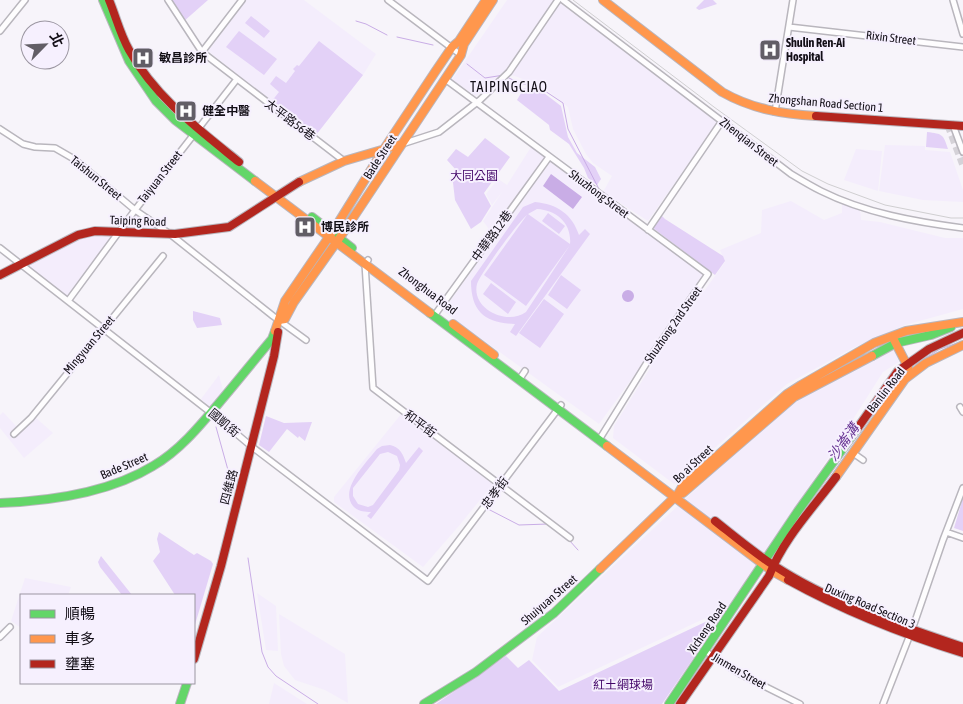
<svg xmlns="http://www.w3.org/2000/svg" width="963" height="704" viewBox="0 0 963 704" font-family="'Asap Condensed','Noto Sans TC',sans-serif">
<style>
.built{fill:#f4edfc}
.green{fill:#e3d1f7;fill-rule:evenodd}
.water{fill:#c9ade6}
.lines{fill:none;stroke-linecap:round;stroke-linejoin:round}
.stream{stroke:#c9ade6;stroke-width:1}
.secondary-tunnel{stroke:#d5d2d8;stroke-width:8;stroke-dasharray:8 4;stroke-linecap:butt}
.street-casing{stroke:#b9b6bd;stroke-width:8}
.fast-casing{stroke:#b9b6bd;stroke-width:10}
.slow-casing{stroke:#b9b6bd;stroke-width:10}
.jam-casing{stroke:#b9b6bd;stroke-width:10}
.street{stroke:#fefdfe;stroke-width:5}
.fast{stroke:#63d668;stroke-width:8}
.slow{stroke:#ff974d;stroke-width:8}
.jam{stroke:#b3261e;stroke-width:8}
.rail{stroke:#d0cfd1;stroke-width:1}
.labels{text-anchor:middle;dominant-baseline:central;stroke-width:4;stroke-linejoin:round;paint-order:stroke}
.street-label{font-size:12px;fill:#120e16;stroke:#f6f0fe}
.poi-label{font-size:12px;font-weight:bold;fill:#120e16;stroke:#f6f0fe;text-anchor:start}
.park-label{font-size:12px;fill:#410367;stroke:#f6f0fe}
.neighbourhood-label{font-size:14px;letter-spacing:1px;fill:#120e16;stroke:#f6f0fe}
.water-label{font-size:14px;font-style:italic;fill:#683694;stroke:#f6f0fe}
</style>
<rect width="100%" height="100%" fill="#f7f4fa"/>
<path class="built" d="M246,0H304L376,54L363,75L316,135L271,102L208,51Z
M507,0H556L718,122L648,221L603,192L612,176L593,163L586,154L573,129L568,107L542,86L512,75L493,82L476,96L452,80Z
M885,145L925,146V150L950,152L963,190V202L923,200L879,191Z
M531,147L545,157L491,232L483,221L502,192L492,205L486,194L498,179L507,185Z
M856,149L882,151L878,191L844,180Z
M550,162L608,204L708,274L599,424L443,311Z
M791,201L824,220L842,213V201L860,209L861,220L880,222L945,238H963V309L905,325L855,347L787,384L674,484L613,438L614,426L657,357L725,262L720,250L761,233L762,210Z
M136,212L165,232L123,230Z
M95,233L115,235L66,298L25,264L78,237Z
M893,346L899,362L883,372L833,451L727,608L558,687L532,660L537,637L783,408L846,370Z
M219,375L223,390L210,407L201,399Z
M3,412L17,427L35,417L53,433L24,458L0,428V415Z
M402,413L493,484L458,527L423,567L334,502V497Z
M25,578L71,587L68,595H21V628L11,621Z
M257,593L276,606L278,651L266,650Z
M279,614L345,654L348,703L325,690L295,680L284,666L281,654Z
M274,683L307,704H269Z"/>
<path class="green" d="M172,0H208L183,22L171,1Z
M704,0H713L717,4L699,10L696,8Z
M251,16L270,31L264,38L245,23Z
M239,31L277,59L264,75L226,47Z
M319,41L363,75L316,135L271,102L279,92L270,84L276,76L286,83L295,71L293,69L297,65L299,66Z
M524,88L540,90L561,106L568,137L577,153L595,167L601,179L597,185L588,178L584,168L569,144L550,130L549,125L517,100Z
M927,132C943,134 943,134 948,149L926,147Z
M485,138L510,157L484,193L491,206L481,222L471,229L455,200L452,174L456,170L447,160L456,149L468,157Z
M535,202C557,204 572,214 579,235L585,229L590,234L516,336L510,332L515,324C485,323 471,312 471,281L523,207ZM537,209C557,210 572,224 570,244L528,214ZM527,215L484,275L526,306L570,245L526,312C507,326 471,309 477,284C480,274 519,221 527,215Z
M548,213L565,226L559,234L542,221Z
M661,215L665,219L723,256L725,261L715,275L653,228Z
M561,275L581,290L567,309L548,295Z
M491,283L516,302L508,314L483,294Z
M544,299L564,314L540,348L519,333Z
M193,311L220,318L222,325L197,328L193,320Z
M266,416L284,423L312,422L305,441L299,436L298,438L287,429L269,452L259,445Z
M390,445C400,447 403,454 406,463L419,447L423,451L371,519L367,516L371,512C364,512 357,511 353,506C339,489 367,462 377,449L382,446ZM388,452L397,456L400,465L399,470L373,505L368,507L358,504L353,496V488L380,454Z
M963,498V531L954,528Z
M159,532L194,555L197,553L211,561L213,564L194,628V595H175L153,561L160,552L157,539Z
M101,556L132,595H122L100,567L98,562Z
M720,615L712,631L662,704H436L506,656L518,668L529,660L559,691Z"/>
<path class="water" d="M551,174L582,197L573,209L543,186Z
M622 296a6 6 0 1 1 12 0a6 6 0 1 1-12 0Z"/>
<g class="lines">
<path class="stream" d="M356,21L366,24L387,35
M397,37L433,45
M467,64L485,78L504,75
M507,77L519,83L539,87L563,103L568,129L600,191
M916,364L940,349L963,341
M216,427L228,470
M817,495L885,401
M488,509L519,525L548,524
M569,540L578,550
M248,558L262,652L268,667L276,676L318,704"/>
<path class="secondary-tunnel" d="M948,124L963,164"/>
<g class="street-casing">
<path id="street" d="M168,0L202,52
M242,0L202,52L344,161
M388,0L461,55
M563,0L791,174C801,180 811,186 821,191C865,213 916,222 963,228
M953,0L963,34
M789,27L963,47
M0,31L25,0
M445,79L708,274L651,356L599,440
M775,112L793,0
M953,125L963,152
M0,129L23,144L35,147L55,148L74,159L135,210L170,234L273,316L306,340
M402,144L439,132L480,100L509,72L558,0
M648,230L722,121
M0,248L219,419L251,446L428,581L561,405
M368,260L365,264L373,388L570,538
M68,301L135,210L237,79
M434,316L549,157
M519,380L525,371
M960,407L963,412
M14,434L31,418L163,256
M853,453L863,460
M946,532L963,538
M0,637L10,627
M705,651L740,674L800,704
M883,704L913,627L943,540L963,488"/>
</g>
<g class="fast-casing">
<path id="fast" d="M103,0L129,61L156,101L175,120L255,181
M312,217L352,248
M430,313L607,446
M872,356L896,343L931,335L951,327
M0,503C51,501 109,493 153,466C181,450 203,422 224,397C240,378 256,358 272,339L275,331
M180,704L187,683
M424,704L476,672L554,613L600,569
M669,704L798,511L857,429"/>
</g>
<g class="slow-casing">
<path id="slow" d="M603,0L722,92C752,109 782,114 816,116
M255,181L430,313
M299,182L344,161L402,144
M279,320L285,319L294,302L343,233L461,55L464,44L493,0
M453,324L494,355
M275,331L285,301L335,228L384,149L435,72L452,47L459,41L486,0
M894,340L908,367
M607,446L772,571L788,580
M836,477L905,379L926,363L963,345
M678,494L683,493L794,397L872,356
M600,569L678,494L682,487L787,394L801,385L874,343L906,331L963,322"/>
</g>
<g class="jam-casing">
<path id="jam" d="M109,0C116,17 120,34 129,50C155,97 198,129 239,162
M816,116L963,126
M0,275L78,235L95,231L175,234L229,227L299,182
M857,429L898,371L929,349L963,333
M715,521C734,536 753,552 773,565C831,603 898,625 963,647
M788,580C844,611 902,634 963,653
M194,659L221,566L274,356L278,332
M680,704L769,576C783,539 813,508 836,477"/>
</g>
<use href="#street" class="street"/>
<use href="#fast" class="fast"/>
<use href="#slow" class="slow"/>
<use href="#jam" class="jam"/>
<path class="rail" d="M573,0L714,107L802,171L828,184L885,205L951,218H963"/>
</g>
<defs>
<g id="hospital-square" transform="scale(1.125)"><rect x="-9" y="-9" width="18" height="18" rx="4" fill="#625e66" stroke="#f6f0fe"/><path d="M-5-5h3v3.5h4V-5h3V5h-3V1.5h-4V5h-3Z" fill="#fff"/></g>
</defs>
<g fill-rule="evenodd">
<use href="#hospital-square" x="770" y="50"/>
<use href="#hospital-square" x="143" y="58"/>
<use href="#hospital-square" x="186" y="111"/>
<use href="#hospital-square" x="305" y="227"/>
</g>
<g class="labels">
<g class="street-label">
<text transform="translate(891 38) rotate(7)">Rixin Street</text>
<text transform="translate(826 103) rotate(5)">Zhongshan Road Section 1</text>
<text transform="translate(290 120) rotate(37)">太平路56巷</text>
<text transform="translate(749 142) rotate(38)">Zhenqian Street</text>
<text transform="translate(380 157) rotate(-57)">Bade Street</text>
<text transform="translate(160 177) rotate(-52)">Taiyuan Street</text>
<text transform="translate(96 178) rotate(39)">Taishun Street</text>
<text transform="translate(599 194) rotate(37)">Shuzhong Street</text>
<text transform="translate(138 221) rotate(2)">Taiping Road</text>
<text transform="translate(492 236) rotate(-54)">中華路12巷</text>
<text transform="translate(428 291) rotate(37)">Zhonghua Road</text>
<text transform="translate(673 325) rotate(-55)">Shuzhong 2nd Street</text>
<text transform="translate(89 345) rotate(-50)">Mingyuan Street</text>
<text transform="translate(886 390) rotate(-52)">Banlin Road</text>
<text transform="translate(224 423) rotate(40)">國凱街</text>
<text transform="translate(420 424) rotate(37)">和平街</text>
<text transform="translate(693 464) rotate(-43)">Bo ai Street</text>
<text transform="translate(124 466) rotate(-23)">Bade Street</text>
<text transform="translate(229 487) rotate(-75)">四維路</text>
<text transform="translate(495 493) rotate(-53)">忠孝街</text>
<text transform="translate(549 600) rotate(-41)">Shuiyuan Street</text>
<text transform="translate(870 606) rotate(23)">Duxing Road Section 3</text>
<text transform="translate(707 628) rotate(-56)">Xicheng Road</text>
<text transform="translate(739 671) rotate(30)">Jinmen Street</text>
</g>
<g class="poi-label">
<text x="786" y="43">Shulin Ren-Ai<tspan x="786" dy="14">Hospital</tspan></text>
<text x="159" y="58">敏昌診所</text>
<text x="202" y="111">健全中醫</text>
<text x="321" y="227">博民診所</text>
</g>
<g class="park-label">
<text x="474" y="176">大同公園</text>
<text x="623" y="685">紅土網球場</text>
</g>
<g class="neighbourhood-label">
<text x="509" y="87">TAIPINGCIAO</text>
</g>
<g class="water-label">
<text transform="translate(843 442) rotate(-54)">沙崙溝</text>
</g>
</g>
<rect x="20" y="594" width="175" height="90" fill="#f6f0fe" stroke="#9b96a1"/>
<rect x="30" y="610" width="25" height="8" fill="#63d668" stroke="#9b96a1"/>
<text x="65" y="619" font-size="15" fill="#120e16">順暢</text>
<rect x="30" y="635" width="25" height="8" fill="#ff974d" stroke="#9b96a1"/>
<text x="65" y="644" font-size="15" fill="#120e16">車多</text>
<rect x="30" y="660" width="25" height="8" fill="#b3261e" stroke="#9b96a1"/>
<text x="65" y="669" font-size="15" fill="#120e16">壅塞</text>
<g transform="translate(45 45) rotate(66)"><circle r="24" fill="#f6f0fe" stroke="#9b96a1"/>
<path d="M0-4L9 19L0 12L-9 19Z" fill="#625e66"/>
<text y="-8" font-size="14" font-weight="bold" text-anchor="middle" fill="#120e16">北</text>
</g>
</svg>
